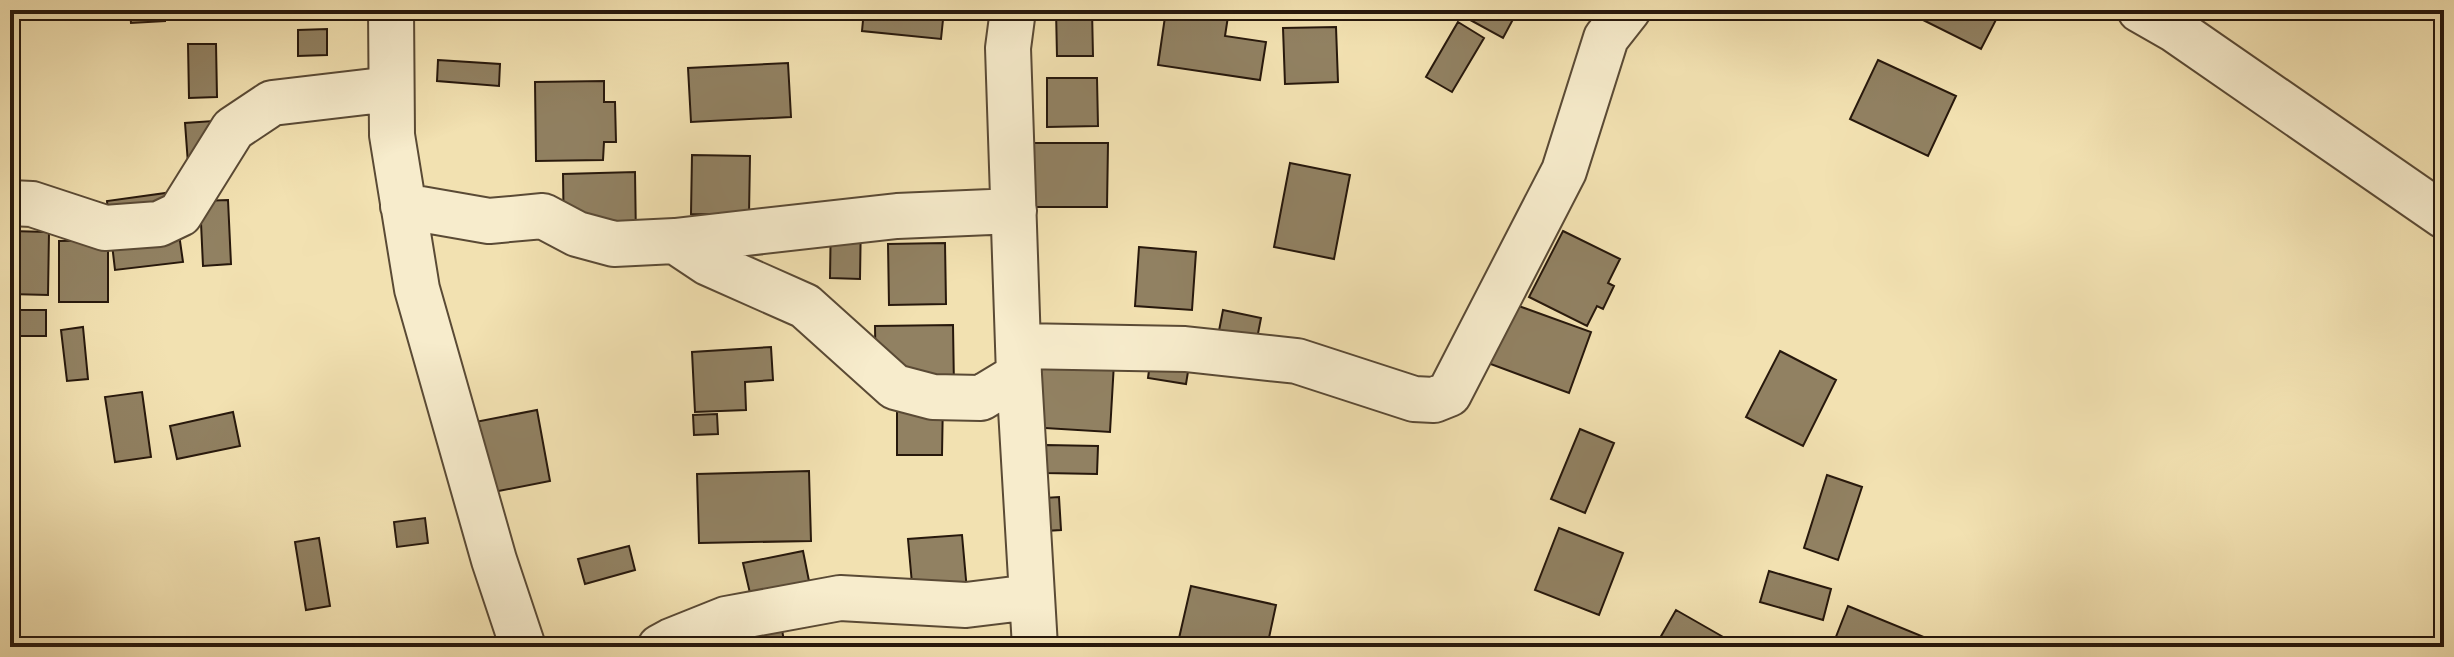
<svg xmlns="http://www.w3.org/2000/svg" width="2454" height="657" viewBox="0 0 2454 657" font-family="'EB Garamond',serif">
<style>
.building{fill:#918162;stroke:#27180c;stroke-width:2}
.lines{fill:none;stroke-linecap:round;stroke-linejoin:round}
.minor-casing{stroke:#5a4a35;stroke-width:48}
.minor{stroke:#f7eccc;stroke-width:44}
</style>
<rect width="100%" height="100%" fill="#f2e1b1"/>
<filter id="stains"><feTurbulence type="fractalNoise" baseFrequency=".0025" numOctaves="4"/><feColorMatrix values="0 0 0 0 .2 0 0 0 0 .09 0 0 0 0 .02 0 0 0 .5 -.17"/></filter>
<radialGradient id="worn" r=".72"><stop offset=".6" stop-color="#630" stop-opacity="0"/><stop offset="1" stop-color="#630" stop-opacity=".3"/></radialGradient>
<path class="building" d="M130,10H164L165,21L131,23Z
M864,10H944L941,39L862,31Z
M1056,10H1092L1093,56H1057Z
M1166,10H1229L1225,36L1266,42L1260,80L1158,65Z
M1452,10H1518L1503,38Z
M1928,10H1996L2000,12L1981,49L1923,20Z
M1458,22L1484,38L1452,92L1426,77Z
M1336,27L1338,82L1285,84L1283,28Z
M327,29V55L298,56V30Z
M188,44H216L217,97L189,98Z
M438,60L500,64L499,86L437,81Z
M1878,60L1956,96L1928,156L1850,119Z
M788,63L791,117L691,122L688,68Z
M1047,78H1097L1098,126L1047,127Z
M604,81V102H615L616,142H604L603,160L536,161L535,82Z
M213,121L189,177L185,123Z
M1004,143H1108L1107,207H1004Z
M692,155L750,156L749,215L691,214Z
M1290,163L1350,175L1334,259L1274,247Z
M635,172L636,240L564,242L563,174Z
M173,192L183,262L115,270L107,201Z
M228,200L231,264L203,266L200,201Z
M831,214L861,215L860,279L830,278Z
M10,231L49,232L48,295L10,294Z
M1563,231L1620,259L1608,283L1614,286L1603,309L1597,306L1587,326L1529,297Z
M108,240V302H59V241Z
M945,243L946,304L889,305L888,244Z
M1139,247L1196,252L1192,310L1135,306Z
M1491,296L1591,332L1569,393L1469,356Z
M10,310H46V336H10Z
M1223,310L1261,318L1255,349L1217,341Z
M953,325L954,388L876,389L875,326Z
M83,327L88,379L67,381L61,330Z
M1153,341L1192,347L1186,384L1148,378Z
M771,347L773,380L745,382L746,410L695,412L692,352Z
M1780,351L1836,380L1803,446L1746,417Z
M1016,358L1114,363L1110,432L1012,426Z
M142,392L151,457L115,462L105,397Z
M897,398H943L942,455H897Z
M537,410L550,481L478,495L465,424Z
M233,412L240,446L177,459L170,426Z
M717,414L718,434L694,435L693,415Z
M1580,429L1614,443L1585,513L1551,499Z
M1046,445L1098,446L1097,474L1045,473Z
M809,471L811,541L699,543L697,474Z
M1827,475L1862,487L1838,560L1804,548Z
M1059,497L1061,530L1011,533L1010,500Z
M425,518L428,543L397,547L394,522Z
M1559,528L1623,553L1599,615L1535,590Z
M962,535L968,602L914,606L908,539Z
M319,538L330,606L306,610L295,542Z
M629,546L635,570L585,584L578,559Z
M803,551L809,581L750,593L743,563Z
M1769,571L1831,589L1823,620L1760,602Z
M1191,586L1276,605L1267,647H1177Z
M1848,606L1941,644L1940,647H1832Z
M1676,610L1732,642L1729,647H1674L1660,638Z
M780,618L785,647H749L745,624Z"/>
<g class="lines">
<g class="minor-casing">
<path id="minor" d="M391,10L392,135L417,289L494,560L523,647
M1013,10L1008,48L1019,375L1035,647
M2140,10L2175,30L2444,216
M10,203L32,204L105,228L159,224L180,214L233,129L272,103L391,89
M403,206L489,221L543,216L577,234L614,244L675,241L897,216L1014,211
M675,241L708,263L805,306L895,387L933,397L981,398L1019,375
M1018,346L1185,349L1297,361L1414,399L1434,400L1449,394L1564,171L1606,38L1628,10
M660,647L671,641L726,619L840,598L966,605L1032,597"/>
</g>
<use href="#minor" class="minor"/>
</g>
<rect width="2454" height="657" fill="none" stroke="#f2e1b1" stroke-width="40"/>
<rect x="12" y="12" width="2430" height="633" fill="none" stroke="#27180c" stroke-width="4"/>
<rect x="20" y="20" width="2414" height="617" fill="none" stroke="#27180c" stroke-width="2"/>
<rect width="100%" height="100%" filter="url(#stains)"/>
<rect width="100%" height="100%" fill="url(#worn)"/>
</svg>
